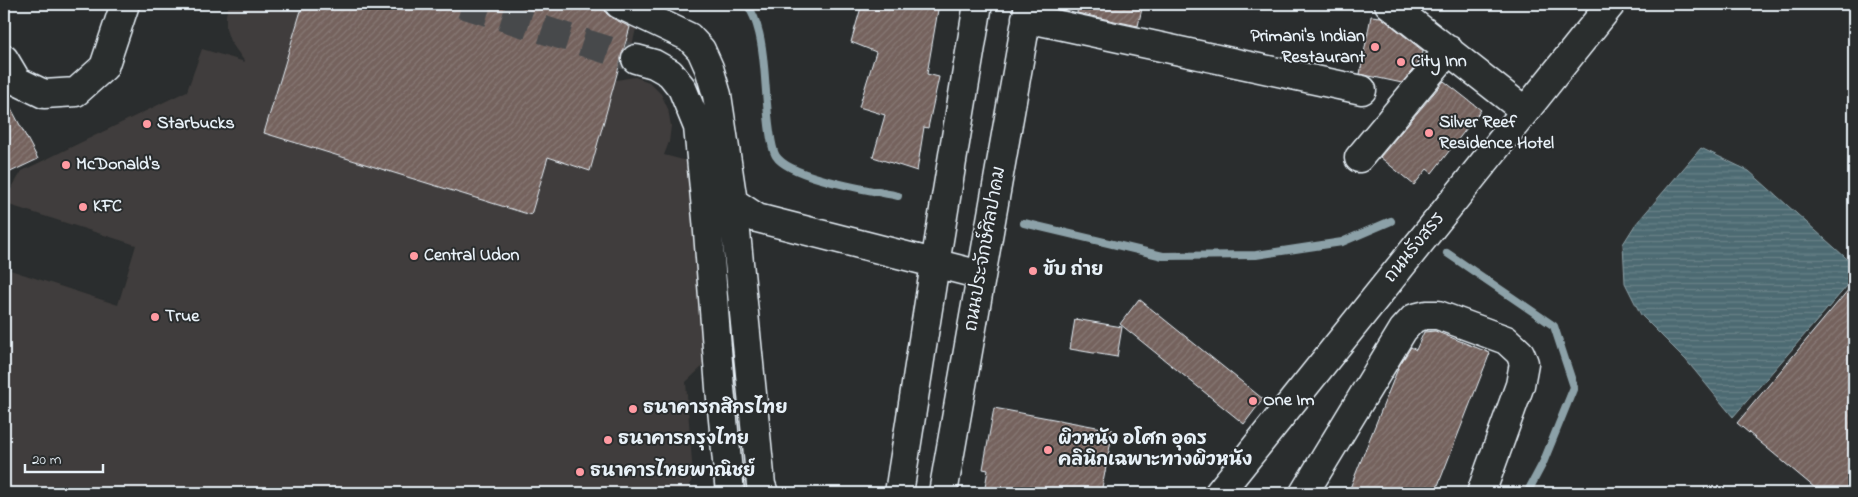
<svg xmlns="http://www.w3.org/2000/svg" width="1858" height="497" viewBox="0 0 1858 497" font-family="'Indie Flower','Playpen Sans Thai',sans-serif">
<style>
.built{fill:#403d3c}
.water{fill:url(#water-rules);stroke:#8ca1a8}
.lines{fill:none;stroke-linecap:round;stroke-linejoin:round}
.stream{stroke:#8ca1a8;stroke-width:8}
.building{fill:url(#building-hatch);stroke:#e8f1f8}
.minor-tunnel{stroke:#464a4c;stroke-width:28;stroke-dasharray:28 14;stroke-linecap:butt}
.minor-casing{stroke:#e8f1f8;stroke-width:31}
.minor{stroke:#2a2d2e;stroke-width:28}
.poi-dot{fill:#ff9aa2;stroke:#2a2d2e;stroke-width:2}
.labels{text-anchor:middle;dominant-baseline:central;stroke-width:4;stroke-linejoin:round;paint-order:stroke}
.poi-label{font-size:18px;font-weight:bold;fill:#e8f1f8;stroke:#2a2d2e;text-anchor:start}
.street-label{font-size:18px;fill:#e8f1f8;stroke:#2a2d2e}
</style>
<defs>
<pattern id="water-rules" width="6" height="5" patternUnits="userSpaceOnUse" patternTransform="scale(1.25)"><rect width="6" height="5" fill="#4e6b72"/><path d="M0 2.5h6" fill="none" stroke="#688187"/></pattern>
<pattern id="building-hatch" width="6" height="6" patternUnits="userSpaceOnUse" patternTransform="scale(1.25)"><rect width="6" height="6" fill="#74625d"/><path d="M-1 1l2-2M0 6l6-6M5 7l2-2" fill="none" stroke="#887975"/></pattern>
</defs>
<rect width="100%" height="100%" fill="#2a2d2e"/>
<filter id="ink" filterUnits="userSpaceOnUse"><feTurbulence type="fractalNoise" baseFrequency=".02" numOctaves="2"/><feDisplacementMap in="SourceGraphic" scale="10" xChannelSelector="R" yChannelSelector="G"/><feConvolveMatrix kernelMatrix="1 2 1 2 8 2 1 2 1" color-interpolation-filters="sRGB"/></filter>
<g filter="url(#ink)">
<path class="built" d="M229,4H642L628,62L617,67L616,80L635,77L649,82L661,94L668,109L671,126L669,142L664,155L687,161L692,193L704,365L686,382L693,476L687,493H4V268L118,305L136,245L6,204L8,194L22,171L187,91L202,49L245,62L230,41L226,29V15Z"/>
<path class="water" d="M1701,148L1749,171L1854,265V278L1733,417L1686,360L1641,315L1625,283L1623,244L1635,225Z"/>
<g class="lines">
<path class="stream" d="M747,4C759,22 762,44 764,66C766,84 768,144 776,156C790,178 871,190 898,196
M1024,223L1163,256L1256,255L1342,242L1391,221
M1447,253L1554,326L1574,387L1543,463L1527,493"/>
</g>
<path class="building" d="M303,4H604L606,13L612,18L630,27L590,171L548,157L531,215L264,133Z
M862,4H939L927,74L939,77L928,128L924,127L917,171L873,157L885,115L859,107L876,52L851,42Z
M1078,4H1143L1138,26L1077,13Z
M1371,16L1381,17L1423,51L1421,60L1402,83L1360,74Z
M1444,81L1481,110L1432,173L1427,169L1414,185L1380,157Z
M4,95L38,159L4,175Z
M1854,283V493H1821L1737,423Z
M1139,299L1263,399L1244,424L1120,324Z
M1075,319L1122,327L1117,357L1070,349Z
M1435,331L1490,353L1435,493H1348L1399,366L1411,347L1416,350L1424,332Z
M994,408L1113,430L1101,493H984L988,470L983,469Z"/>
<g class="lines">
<path class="minor-tunnel" d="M462,4L636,59"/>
<g class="minor-casing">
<path id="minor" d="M619,4L689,37L701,50L709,68L717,95L733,202L757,218L981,275
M1389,4L1525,111
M1026,18L1362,90
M4,59L17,81L44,94L76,92L104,67L125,4
M636,59L654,64L670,73L682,88L698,127L707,219L720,388L730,493
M1359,158L1449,50
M733,202L761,485L764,493
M899,493L935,264L978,4
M943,493L1029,4
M1219,493L1611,4
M1304,493L1403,330L1414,318L1426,315H1438L1506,340L1520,353L1524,363L1520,385L1481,493"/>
</g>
<use href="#minor" class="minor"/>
</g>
</g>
<g class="poi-dot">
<circle cx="1375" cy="47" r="5"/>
<circle cx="1401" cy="62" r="5"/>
<circle cx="147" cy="124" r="5"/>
<circle cx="1429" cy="133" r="5"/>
<circle cx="66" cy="165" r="5"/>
<circle cx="83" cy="207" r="5"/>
<circle cx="414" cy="256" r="5"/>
<circle cx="1033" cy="271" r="5"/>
<circle cx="155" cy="317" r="5"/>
<circle cx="1253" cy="401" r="5"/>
<circle cx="633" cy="409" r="5"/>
<circle cx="608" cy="440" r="5"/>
<circle cx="1048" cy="450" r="5"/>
<circle cx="580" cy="472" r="5"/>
</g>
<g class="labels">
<g class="poi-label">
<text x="1365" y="37" text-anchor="end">Primani's Indian<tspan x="1365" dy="21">Restaurant</tspan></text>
<text x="1411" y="62">City Inn</text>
<text x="1439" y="123">Silver Reef<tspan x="1439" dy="21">Residence Hotel</tspan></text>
<text x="157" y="124">Starbucks</text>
<text x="76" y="165">McDonald's</text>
<text x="93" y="207">KFC</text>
<text x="424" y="256">Central Udon</text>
<text x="1043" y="271">ขับ ถ่าย</text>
<text x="165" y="317">True</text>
<text x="1263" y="401">One Im</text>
<text x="643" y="409">ธนาคารกสิกรไทย</text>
<text x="618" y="440">ธนาคารกรุงไทย</text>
<text x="1058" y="440">ผิวหนัง อโศก อุดร<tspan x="1058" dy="21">คลินิกเฉพาะทางผิวหนัง</tspan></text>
<text x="590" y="472">ธนาคารไทยพาณิชย์</text>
</g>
<g class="street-label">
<text transform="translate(1415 248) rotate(-51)">ถนนรังสรร</text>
<text transform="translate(986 249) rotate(-80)">ถนนประจักษ์ศิลปาคม</text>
</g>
</g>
<rect width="1858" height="497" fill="none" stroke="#2a2d2e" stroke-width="20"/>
<rect x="10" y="10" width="1838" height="477" fill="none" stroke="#e8f1f8" stroke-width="2" filter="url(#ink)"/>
<path d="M25 464v8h78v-8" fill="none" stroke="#e8f1f8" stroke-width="2.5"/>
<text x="32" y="464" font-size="15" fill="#e8f1f8" stroke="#2a2d2e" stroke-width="4" paint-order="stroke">20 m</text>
</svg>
